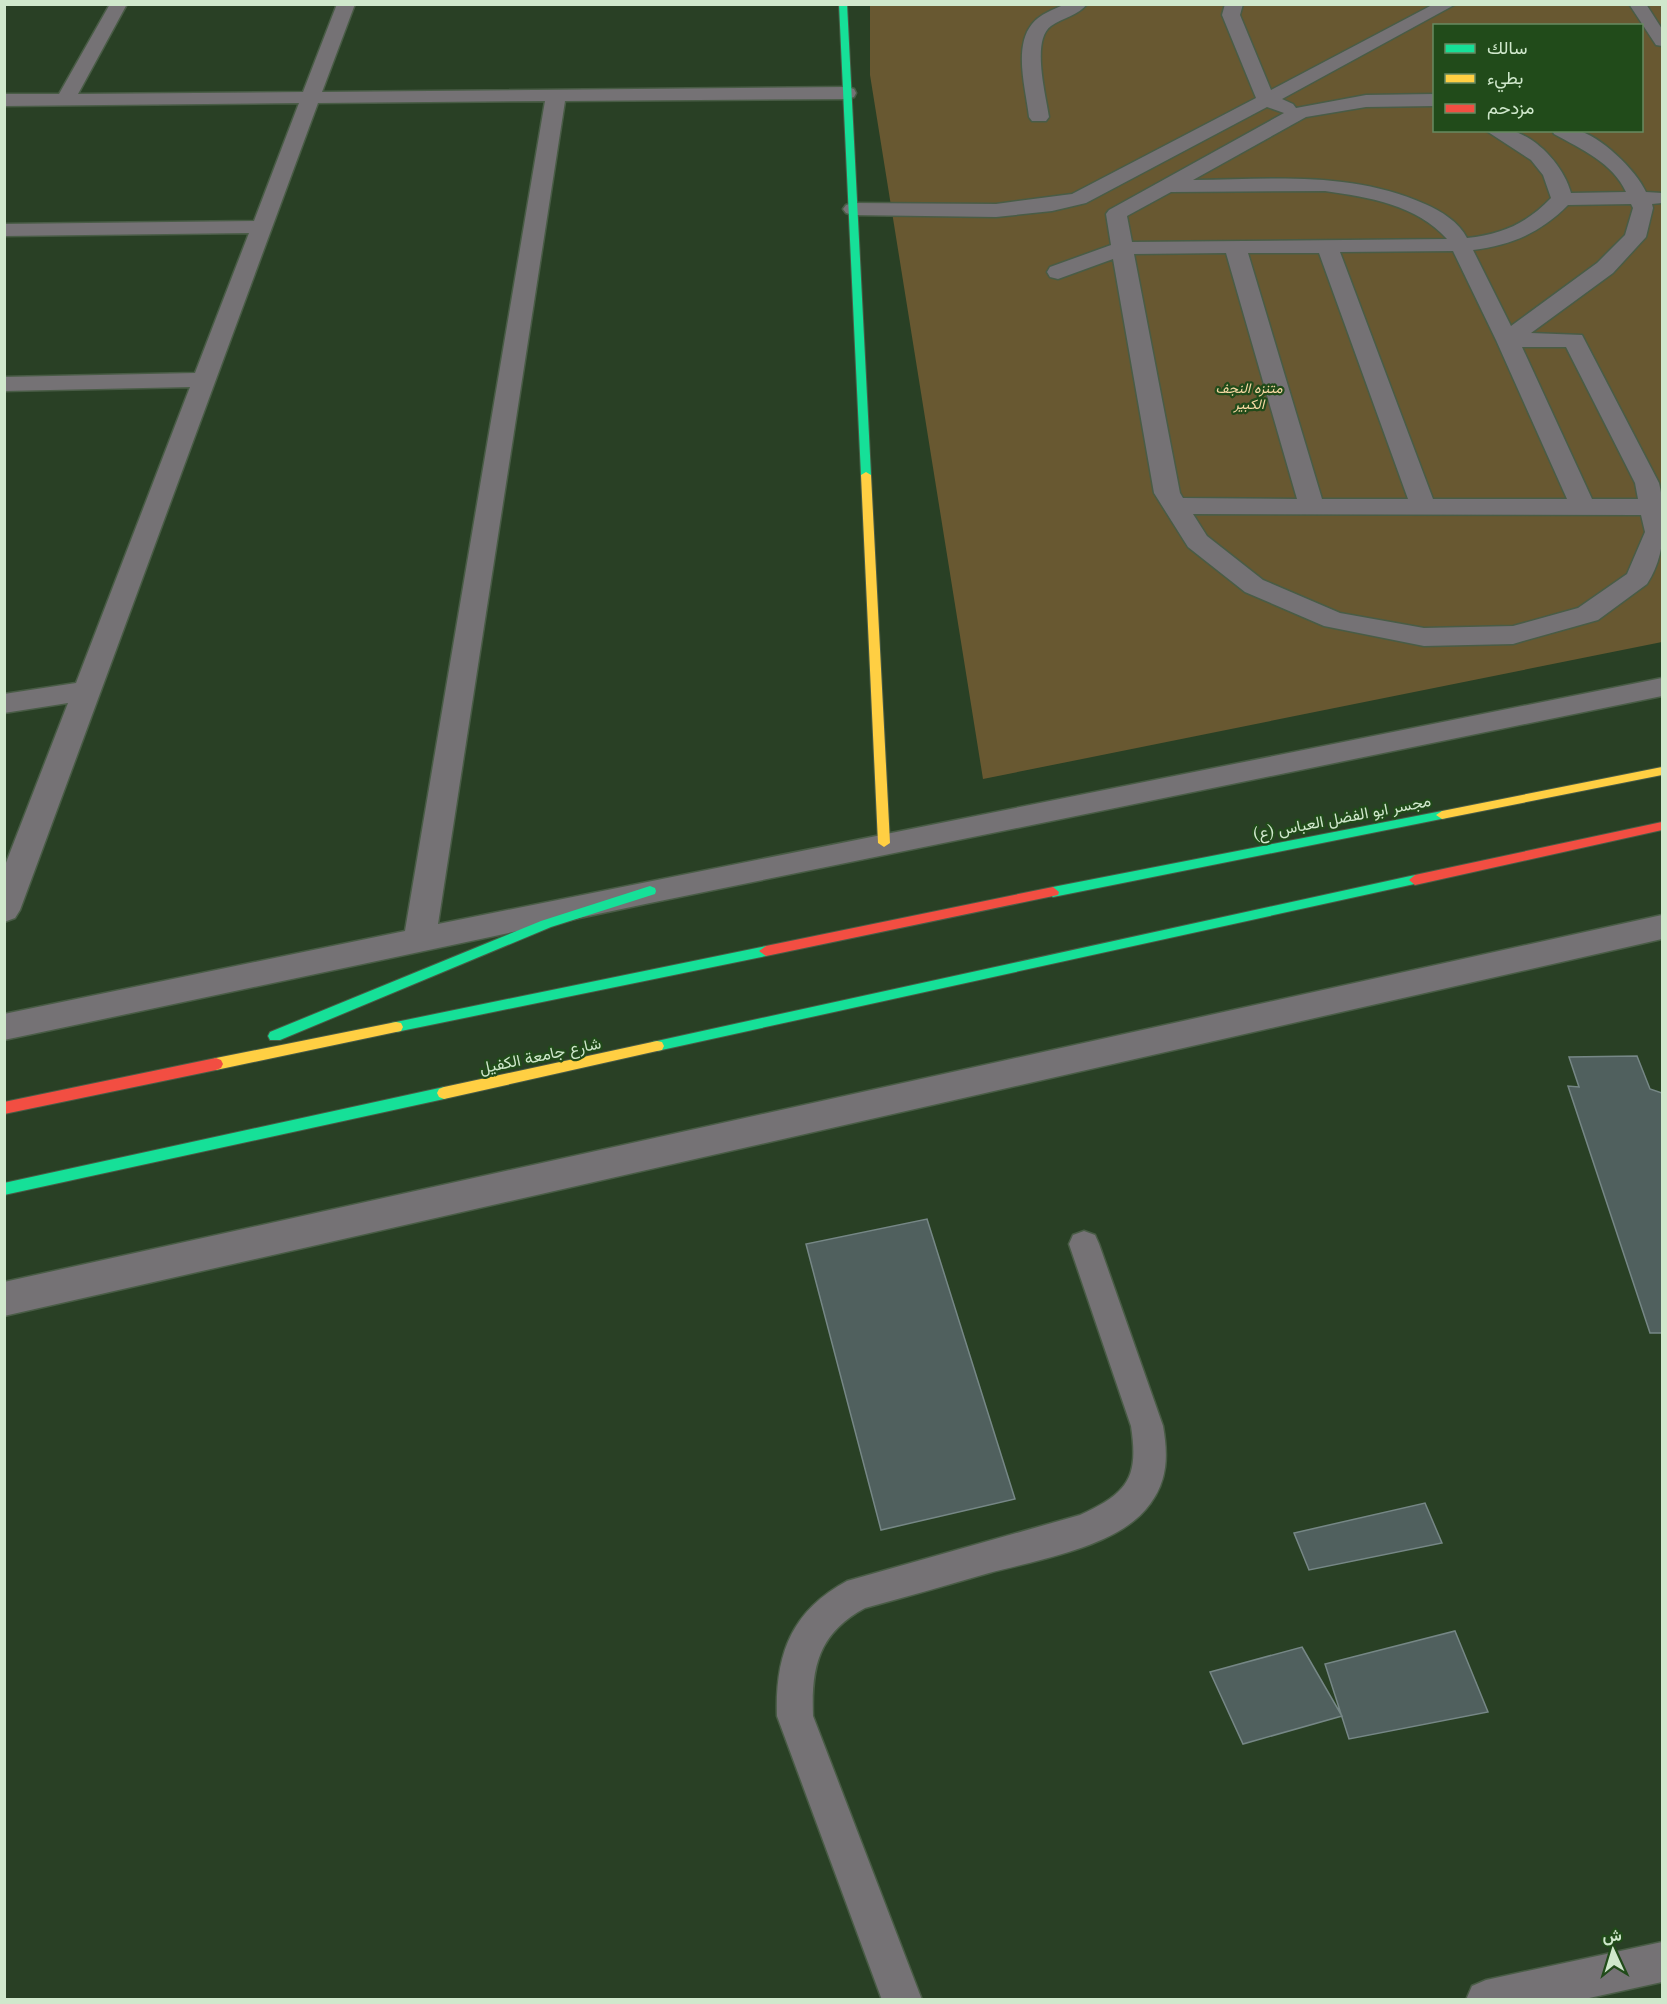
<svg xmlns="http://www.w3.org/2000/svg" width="1667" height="2004" viewBox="0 0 1667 2004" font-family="'Libre Baskerville',Vazirmatn,serif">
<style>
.green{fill:#685831;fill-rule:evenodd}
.building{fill:#50605e;stroke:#768786;stroke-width:1.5}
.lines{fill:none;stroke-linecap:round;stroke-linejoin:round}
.lane-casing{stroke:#495c46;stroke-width:3}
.street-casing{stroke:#495c46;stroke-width:3}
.fast-casing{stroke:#495c46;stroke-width:2}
.slow-casing{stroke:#495c46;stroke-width:2}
.jam-casing{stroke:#495c46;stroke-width:2}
.lane{fill:#757275;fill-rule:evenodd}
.street{fill:#757275;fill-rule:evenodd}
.fast{fill:#16e098;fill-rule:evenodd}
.slow{fill:#ffcf43;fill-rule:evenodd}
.jam{fill:#f24e42;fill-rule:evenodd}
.labels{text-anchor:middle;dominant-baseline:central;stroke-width:4.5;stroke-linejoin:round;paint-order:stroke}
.far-park-label{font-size:14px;font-style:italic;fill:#f8d9a4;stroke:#214b1a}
.street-label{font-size:16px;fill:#d0e8cc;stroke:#214b1a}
</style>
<rect width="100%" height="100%" fill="#294025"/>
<path class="green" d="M870,5H1662V642L983,779L870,75ZM1434,26H1642V130H1434Z"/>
<path class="building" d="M1637,1056L1650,1089L1662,1093V1333H1650L1568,1086L1579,1087L1569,1057Z
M927,1219L1015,1499L881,1530L806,1244Z
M1425,1503L1442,1543L1309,1570L1294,1533Z
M1455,1631L1488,1712L1349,1739L1325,1664Z
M1302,1647L1342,1716L1243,1744L1210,1672Z"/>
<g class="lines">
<g class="lane-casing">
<path id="lane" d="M1084,1231L1095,1235L1099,1244L1163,1426C1168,1455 1168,1480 1150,1504C1120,1547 1036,1560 989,1573C947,1585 906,1597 865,1608C819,1633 811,1666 813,1716L922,2000H882L777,1716C775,1655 791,1611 847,1581L1080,1515C1128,1493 1139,1478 1131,1426L1069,1244L1073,1235Z
M1662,1942V1982L1580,2000H1466L1472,1986L1486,1980Z"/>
</g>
<g class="street-casing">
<path id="street" d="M110,4H127L78,94L303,92L337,4H355L322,92L847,87L854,89L856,93L854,97L847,99L565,101L438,924L1662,678V696L650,903L4,1040V1014L405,931L545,101L318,103L20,910L15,918L4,922V868L68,703L4,713V694L76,683L190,387L4,391V377L195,373L249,233L4,236V224L254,221L299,103L4,106V94H59Z
M1065,4H1087C1079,15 1062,18 1051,26C1031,40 1046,96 1049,117L1046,121H1032L1029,117C1026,90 1013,47 1032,24C1040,14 1053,10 1065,4Z
M1225,4H1243L1240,15L1271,90L1434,4H1456L1282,99L1293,104L1296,108L1366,95L1434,94V106L1366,107L1306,117L1193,180C1271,179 1352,171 1425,204C1441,211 1459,222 1467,238C1503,234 1527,223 1551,198L1543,175L1531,160L1485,130C1493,130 1505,129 1513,131C1539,139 1564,167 1571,193L1626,192C1613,163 1581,149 1554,134L1552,130C1559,130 1568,129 1576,130C1600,135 1636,170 1646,192L1662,193V203L1652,204L1653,208L1646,237L1613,273L1531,333L1582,335L1659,483C1667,516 1666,555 1647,584L1598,620L1523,641L1513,644L1424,646L1324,626L1245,592L1188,547L1154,493L1113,259L1058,279L1050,277L1047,272L1050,267L1111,245L1106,214L1109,210L1284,113L1267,107L1086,203L1052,211L996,217L853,215L846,213L843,209L846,205L853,203L996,204L1072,194L1256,98L1222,15ZM1325,191C1368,197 1417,205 1447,239L1132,242L1127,216L1171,192ZM1631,204L1633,208L1625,235L1597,263L1511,326L1473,250C1512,245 1540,233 1568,205ZM1453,251L1496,340L1567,499H1433L1340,252ZM1226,253L1297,499L1183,498L1180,493L1134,254ZM1248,253H1319L1408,499H1322ZM1522,347H1566L1635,483L1638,499H1592ZM1193,514L1641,515L1645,532L1627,574L1578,608L1513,626L1424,628L1340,613L1263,580L1207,536Z
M1629,4H1646L1662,29V46L1656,45Z
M1662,915V939L4,1316V1282Z"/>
</g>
<g class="fast-casing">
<path id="fast" d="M839,4H847L871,475L866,478L861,475Z
M1442,811L1448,815L1446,818L1053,897L1047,892L1053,887Z
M1415,875L1419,877L1421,880L1419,883L657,1051L652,1050L650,1046L652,1042L657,1041Z
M650,886L655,888L656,891L655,894L551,927L280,1040H270L268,1036L270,1032L541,921Z
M766,946L773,951L766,956L396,1032L391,1031L389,1027L391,1023L396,1022Z
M444,1087L449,1089L451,1093L449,1097L444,1099L4,1195V1183Z"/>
</g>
<g class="slow-casing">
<path id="slow" d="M866,472L871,475L890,843L884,847L878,843L861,475Z
M1662,767V775L1442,819L1436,815L1442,811Z
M396,1022L401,1023L403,1027L401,1031L396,1032L216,1070L211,1068L209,1064L211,1060L216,1058Z
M657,1041L662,1042L664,1046L662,1050L657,1051L444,1099L439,1097L437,1093L439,1089L444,1087Z"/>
</g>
<g class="jam-casing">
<path id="jam" d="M1662,822V830L1415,885L1409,880L1415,875Z
M1053,887L1059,892L1058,895L766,956L759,951L766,946Z
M216,1058L221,1060L223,1064L221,1068L216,1070L4,1114V1102Z"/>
</g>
<use href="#lane" class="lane"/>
<use href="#street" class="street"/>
<use href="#fast" class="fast"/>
<use href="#slow" class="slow"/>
<use href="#jam" class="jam"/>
</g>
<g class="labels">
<g class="far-park-label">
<text x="1249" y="388">متنزه النجف<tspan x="1249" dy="16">الكبير</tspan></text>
</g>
<g class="street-label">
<text transform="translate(1342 817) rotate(-11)">مجسر ابو الفضل العباس (ع)</text>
<text transform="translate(540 1055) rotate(-12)">شارع جامعة الكفيل</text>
</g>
</g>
<rect width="1667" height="2004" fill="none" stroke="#d0e8cc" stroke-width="12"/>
<rect x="1433" y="24" width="210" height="108" fill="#214b1a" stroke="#678a61" stroke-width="1.5"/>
<rect x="1445" y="44" width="30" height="9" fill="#16e098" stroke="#678a61" stroke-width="1.5"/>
<text x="1487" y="54" font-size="18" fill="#d0e8cc">سالك</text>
<rect x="1445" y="74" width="30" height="9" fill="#ffcf43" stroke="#678a61" stroke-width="1.5"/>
<text x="1487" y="84" font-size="18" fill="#d0e8cc">بطيء</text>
<rect x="1445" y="104" width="30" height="9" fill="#f24e42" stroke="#678a61" stroke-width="1.5"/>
<text x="1487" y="114" font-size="18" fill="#d0e8cc">مزدحم</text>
<g transform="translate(1613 1950) rotate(356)" stroke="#214b1a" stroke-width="4.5" paint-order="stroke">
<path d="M0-4.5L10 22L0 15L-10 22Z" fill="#d0e8cc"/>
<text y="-9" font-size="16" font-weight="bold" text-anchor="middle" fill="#d0e8cc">ش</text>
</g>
</svg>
